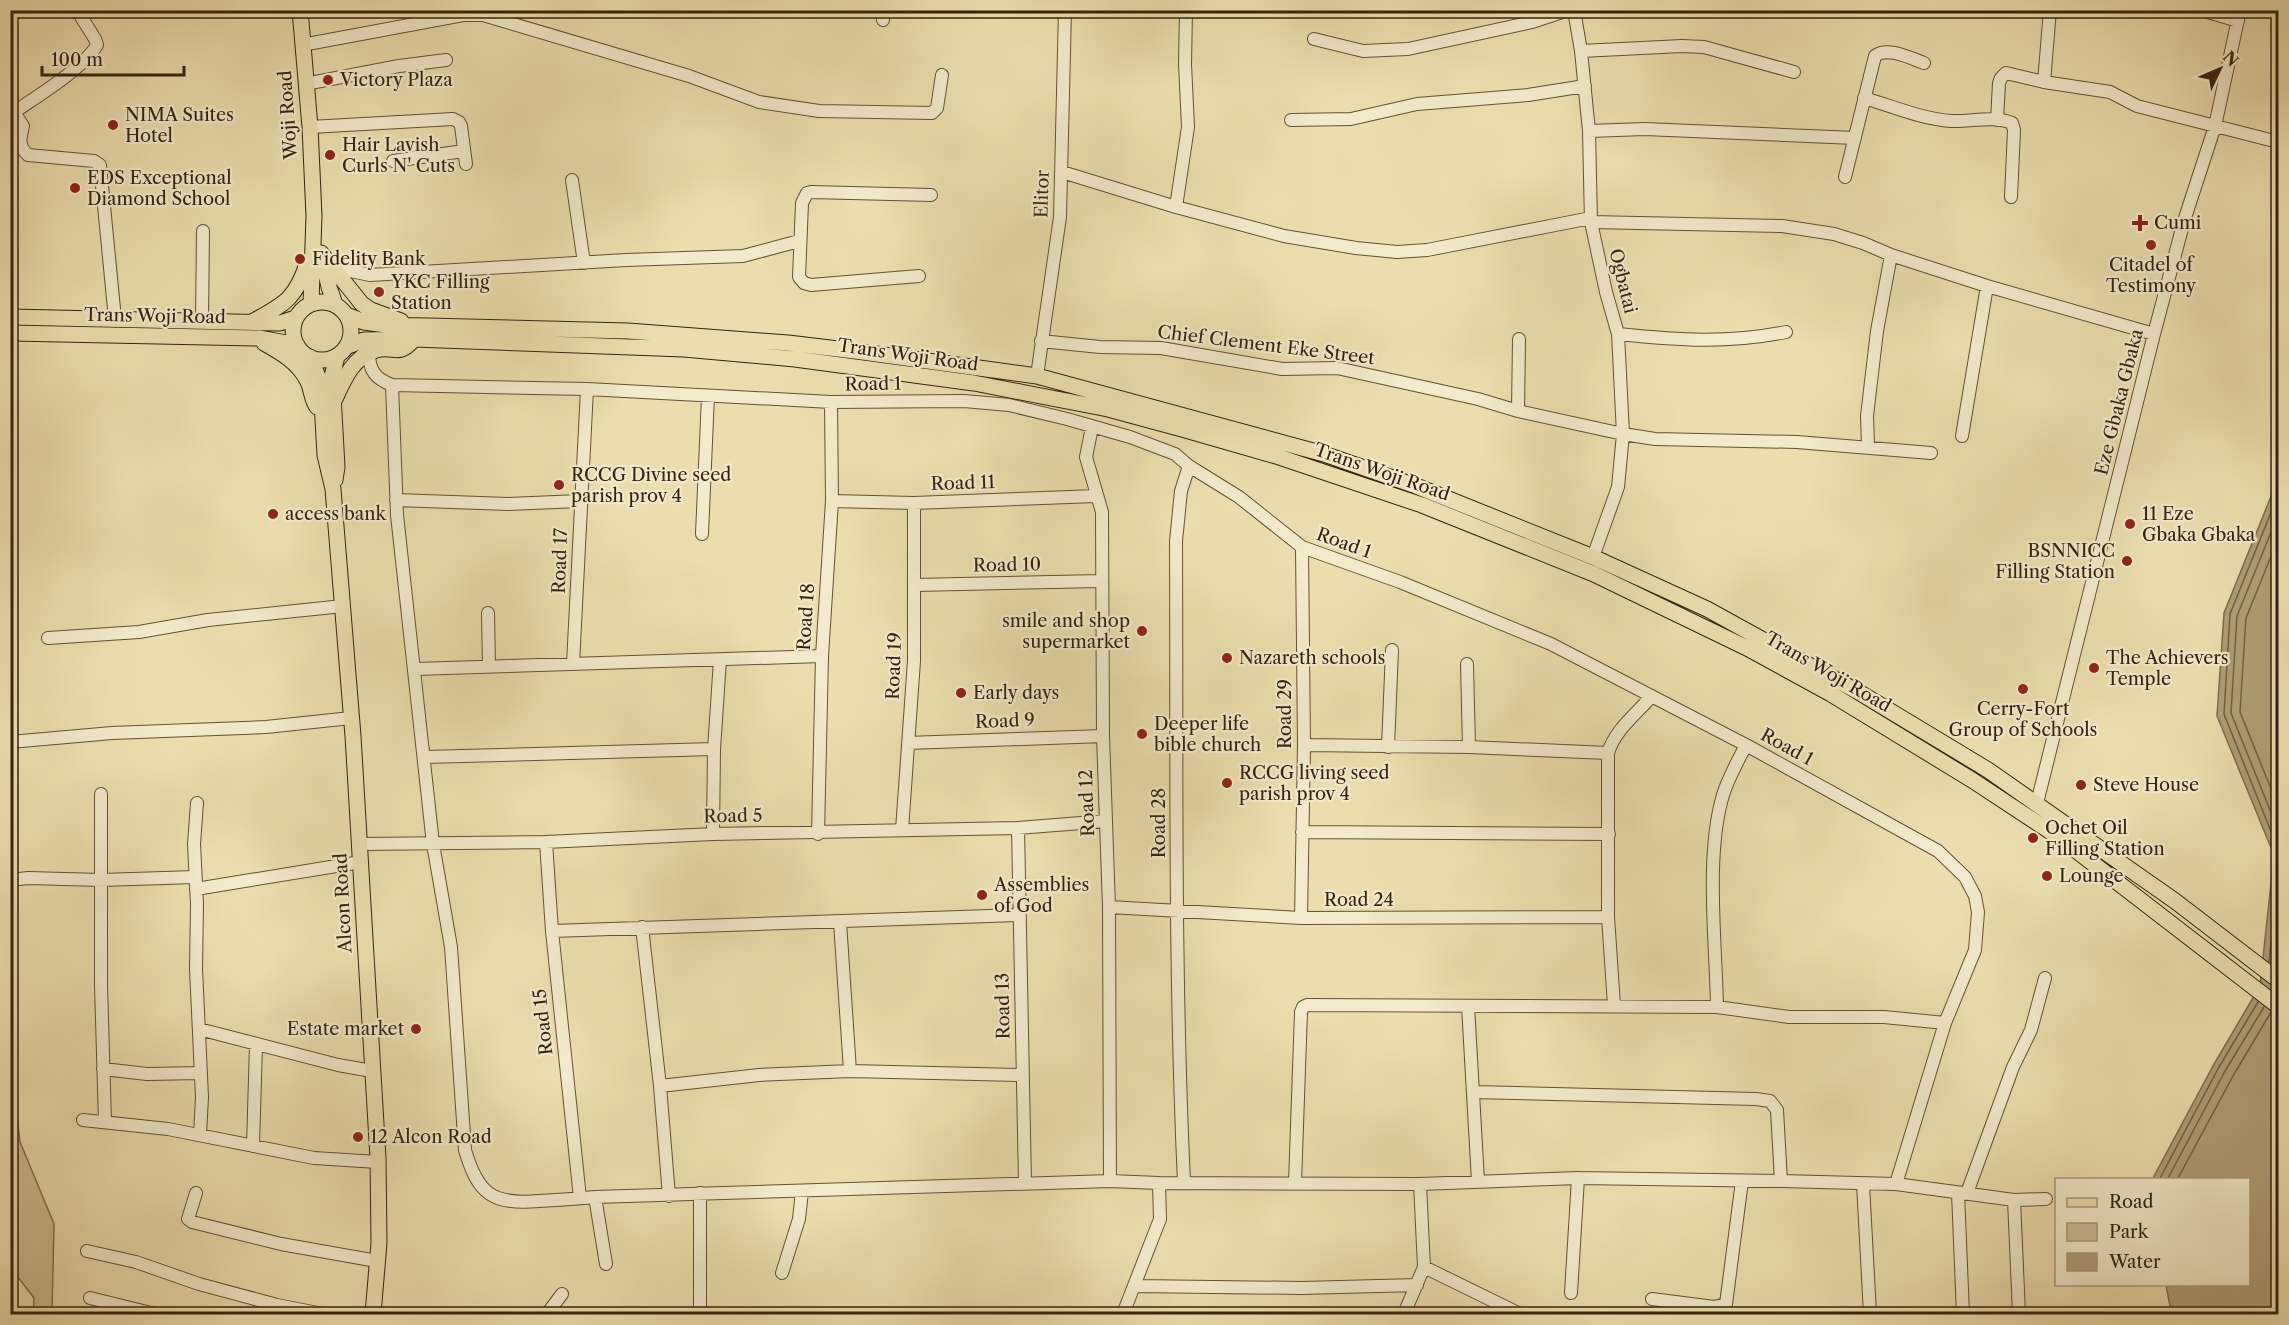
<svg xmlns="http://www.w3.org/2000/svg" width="2289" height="1325" viewBox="0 0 2289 1325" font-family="'Libre Caslon Text',serif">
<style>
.green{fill:#ccbe92;stroke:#82704f;stroke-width:1.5}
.water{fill:#ae9e77;stroke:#7e6c4c;stroke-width:1.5}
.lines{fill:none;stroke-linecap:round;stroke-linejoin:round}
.shore{stroke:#726042;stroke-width:1.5}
.minor-casing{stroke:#645134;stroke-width:14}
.major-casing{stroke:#37220c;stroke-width:17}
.minor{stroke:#f2eaca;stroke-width:12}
.major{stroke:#ebdeae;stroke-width:15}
.poi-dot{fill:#8f2418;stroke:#f2eaca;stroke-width:2}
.labels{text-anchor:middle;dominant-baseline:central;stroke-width:4.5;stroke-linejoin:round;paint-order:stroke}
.poi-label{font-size:18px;fill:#37220c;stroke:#f2eaca;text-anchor:start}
.street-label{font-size:18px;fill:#37220c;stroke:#f2eaca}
</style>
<rect width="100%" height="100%" fill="#ebdeae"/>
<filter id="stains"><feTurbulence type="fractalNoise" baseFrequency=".00333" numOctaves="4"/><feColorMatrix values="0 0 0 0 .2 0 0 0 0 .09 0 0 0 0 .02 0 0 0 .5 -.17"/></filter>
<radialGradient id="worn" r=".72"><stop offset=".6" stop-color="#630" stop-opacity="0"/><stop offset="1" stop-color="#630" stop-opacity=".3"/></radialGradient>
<path class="green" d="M10,1100L17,1115L20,1142L54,1224L52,1314H33L34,1298L17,1276L11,1271Z"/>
<path class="water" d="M2278,479V1314H2182L2170,1306L2166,1285L2248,1284V1180H2152L2214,1064L2260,986L2274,855L2217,716L2224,613Z"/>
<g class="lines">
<path class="shore" d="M2278,495L2230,614L2224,714L2278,849
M2278,515L2237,616L2231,713L2278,830
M2278,539L2246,618L2240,712L2278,806
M2269,962L2278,872
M2159,1180L2219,1067L2258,1002
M2167,1180L2225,1071L2264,1007
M2177,1180L2233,1076L2271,1012"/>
<g class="minor-casing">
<path id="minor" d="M1574,10L1581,51L1589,131L1591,222L1606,292L1618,334L1623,434L1618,487L1593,557
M2201,10L2238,21
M883,20L884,10
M1314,39L1363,51L1408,49L1532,22L1568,10
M302,45L463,15H483L689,76L759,102L819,111L932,113L937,108L942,75
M1581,51L1682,46L1704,47L1794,72
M2044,82L2050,10
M305,84L399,66L446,60
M1864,98C1892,106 1922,119 1951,121C1970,122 1994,115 2012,123L2014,130L2011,197
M10,106L23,126C20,139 18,146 28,155L94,161L100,165L115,319
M10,115C34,98 82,70 97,45L95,39L77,10
M1291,120L1351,119L1417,104L1528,95L1585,86
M1997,120L1999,83L2001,78L2006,73L2044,82L2110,92L2137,106L2278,142
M310,127L453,119L459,122L461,126L466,164
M1589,131L1645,129L1855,138
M393,161L464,151
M1062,172L1176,207L1284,236L1356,248L1397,252L1427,250L1591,218
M1845,177L1875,56C1887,46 1910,58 1924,63
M572,180L584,263
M1176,207L1188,127L1185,64L1186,10
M1591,222L1782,226L1834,234L1863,243L1891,255L1987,286L2154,334
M331,267L370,275L626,260L743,256L799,241
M919,276L811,285L804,283L799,277L802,203L807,193L811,192L931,195
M202,321L203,231
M1618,334C1678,340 1726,344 1786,332
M1041,341L1100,347L1161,348L1282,369L1337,368L1478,399L1518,411L1623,434L1655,439L1797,442L1931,453
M369,353C369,371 376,379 392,385L587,389L831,402L964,401L1009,405L1067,419L1130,437L1175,454L1189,466L1239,497L1302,547L1400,582L1551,644L1746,745L1938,851L1965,877L1975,896L1978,912L1975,950L1945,1023L1896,1184
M1037,376L1060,217L1065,10
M392,385L397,515L433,844L451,947L465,1150C478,1194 492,1205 539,1201C558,1200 576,1199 595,1197L1110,1181L1159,1183L1420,1184L1578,1178L1781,1181L1896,1184L2014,1200L2046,1199
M1518,411L1519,339
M1092,427L1086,457L1102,512L1103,736L1109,907L1110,1181
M1962,436L1987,286
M1868,446L1867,416L1877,331L1891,255
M396,500L508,504L580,501
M832,501L914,503L1096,496
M702,534L708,396
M915,585L1101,581
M488,613L489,666
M48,638L139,632L208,620L343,606
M573,664L587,389
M1467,664L1469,747
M415,669L822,656
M10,742L112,733L266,727L351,718
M908,743L1103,736
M1304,745L1469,747L1608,753
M1388,747L1392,650
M425,757L714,749
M101,794V985L105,1122
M197,803L194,844L197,904L196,969L202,1097L200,1135
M2037,803L2154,334L2184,221L2215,126L2240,10
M1018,828L1025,1184
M902,830L914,661V503
M1302,832L1609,834
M713,834L714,749L720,660
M818,834L822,656L832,501L831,402
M546,842L552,931L580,1198
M360,844L546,842L713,834L1018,828L1106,821
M10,880L28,878L101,880L195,877
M196,889L361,862
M1109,907L1301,918L1608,917
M1301,918L1304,745L1302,547
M840,922L850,1071
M642,927L660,1086L669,1196
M552,931L1019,915
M1614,1005L1608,917V753C1615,730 1635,715 1651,697
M1468,1006L1478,1181
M1717,1007C1716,944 1705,855 1723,795C1728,778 1738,761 1746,745
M199,1029L338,1065L372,1071
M103,1069L147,1074L201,1073
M660,1086L759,1075L850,1071L1022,1075
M1473,1092L1756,1099L1770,1101L1777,1110L1781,1181
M83,1120L168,1129L314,1158L378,1162
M253,1146L256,1044
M1184,1182C1174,969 1177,754 1176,541L1181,491L1189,466
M1295,1183L1301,1012L1303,1007L1307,1005L1717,1007L1789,1017H1884L1945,1023
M1863,1184L1870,1314
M196,1193L188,1219L192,1222L281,1244L377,1261
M700,1193V1314
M1958,1193L1963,1314
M1967,1193L2013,1067L2031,1030L2045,978
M595,1197L606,1264
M2014,1200L2019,1314
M87,1251L136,1262L199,1284L277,1305L323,1314
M1424,1267L1520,1314
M782,1273L799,1219L802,1191
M1135,1286L1302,1288L1417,1285
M1571,1293L1578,1178
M90,1298L155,1314
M1652,1299L1714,1307L1726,1304L1742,1181
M547,1314L562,1294
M1123,1314L1160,1219L1159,1183
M1404,1314L1424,1267L1420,1184"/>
</g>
<g class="major-casing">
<path id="major" d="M300,10L310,127L314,216L311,303
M321,253L362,304L371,310L401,321
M323,260L329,287L335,304
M293 331a29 29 0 1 1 58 0a29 29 0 1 1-58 0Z
M349,316L364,322L386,325L628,331L788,343L855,351L1037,376L1324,454L1416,486L1593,557L1707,609L1785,652L1862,694L1988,770L2175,901L2278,980
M10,317L280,323L295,318
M252,322C284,304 295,300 307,264
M10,333L259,338L297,345
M264,343C280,352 298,362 307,380C312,388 311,399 317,407
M348,346L364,340L414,339L684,349L795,359L974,383L1108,409L1182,429L1276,456L1422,505L1594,574L1747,648L1831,694L1972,780L2060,838L2278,1006
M310,357L321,384L325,455L333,489L353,736L378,1158L379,1243L373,1314
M335,399C344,379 353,357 376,350C395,345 398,358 414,339
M335,480L337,467L332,377L337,356"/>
</g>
<use href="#minor" class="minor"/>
<use href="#major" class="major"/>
</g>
<g class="poi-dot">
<circle cx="328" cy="80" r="6"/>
<circle cx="113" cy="125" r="6"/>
<circle cx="330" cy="155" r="6"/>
<circle cx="75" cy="188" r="6"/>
<path d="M2137 214h6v6h6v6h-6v6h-6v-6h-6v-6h6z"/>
<circle cx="2151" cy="245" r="6"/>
<circle cx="300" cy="259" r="6"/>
<circle cx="379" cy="292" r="6"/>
<circle cx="559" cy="485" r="6"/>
<circle cx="273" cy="514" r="6"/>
<circle cx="2130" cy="524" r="6"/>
<circle cx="2127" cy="561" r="6"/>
<circle cx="1142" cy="631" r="6"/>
<circle cx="1227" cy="658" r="6"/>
<circle cx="2094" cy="668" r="6"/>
<circle cx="2023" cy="689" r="6"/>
<circle cx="961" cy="693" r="6"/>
<circle cx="1142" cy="734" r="6"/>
<circle cx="1227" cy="783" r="6"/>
<circle cx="2081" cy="785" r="6"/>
<circle cx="2033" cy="838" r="6"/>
<circle cx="2047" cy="876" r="6"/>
<circle cx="982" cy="895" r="6"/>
<circle cx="416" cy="1029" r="6"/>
<circle cx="358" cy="1137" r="6"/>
</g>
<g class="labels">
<g class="poi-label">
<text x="340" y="80">Victory Plaza</text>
<text x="125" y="115">NIMA Suites<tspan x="125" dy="21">Hotel</tspan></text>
<text x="342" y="145">Hair Lavish<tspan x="342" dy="21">Curls N' Cuts</tspan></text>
<text x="87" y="178">EDS Exceptional<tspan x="87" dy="21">Diamond School</tspan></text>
<text x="2154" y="223">Cumi</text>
<text x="312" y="259">Fidelity Bank</text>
<text x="2151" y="265" text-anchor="middle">Citadel of<tspan x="2151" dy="21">Testimony</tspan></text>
<text x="391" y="282">YKC Filling<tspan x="391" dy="21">Station</tspan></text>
<text x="571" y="475">RCCG Divine seed<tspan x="571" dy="21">parish prov 4</tspan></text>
<text x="285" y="514">access bank</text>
<text x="2142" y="514">11 Eze<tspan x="2142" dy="21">Gbaka Gbaka</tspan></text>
<text x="2115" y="551" text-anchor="end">BSNNICC<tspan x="2115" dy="21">Filling Station</tspan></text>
<text x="1130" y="621" text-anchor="end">smile and shop<tspan x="1130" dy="21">supermarket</tspan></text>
<text x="1239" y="658">Nazareth schools</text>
<text x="2106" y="658">The Achievers<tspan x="2106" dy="21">Temple</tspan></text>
<text x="973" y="693">Early days</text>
<text x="2023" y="709" text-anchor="middle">Cerry-Fort<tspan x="2023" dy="21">Group of Schools</tspan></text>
<text x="1154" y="724">Deeper life<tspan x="1154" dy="21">bible church</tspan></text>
<text x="1239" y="773">RCCG living seed<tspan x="1239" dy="21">parish prov 4</tspan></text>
<text x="2093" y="785">Steve House</text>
<text x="2045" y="828">Ochet Oil<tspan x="2045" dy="21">Filling Station</tspan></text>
<text x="2059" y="876">Lounge</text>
<text x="994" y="885">Assemblies<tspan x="994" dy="21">of God</tspan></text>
<text x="404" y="1029" text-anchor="end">Estate market</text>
<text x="370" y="1137">12 Alcon Road</text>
</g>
<g class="street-label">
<text transform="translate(288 115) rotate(-94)">Woji Road</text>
<text transform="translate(1042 194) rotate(-88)">Elitor</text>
<text transform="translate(1623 281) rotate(76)">Ogbatai</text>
<text transform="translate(155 316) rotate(1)">Trans Woji Road</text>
<text transform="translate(1266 345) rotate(7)">Chief Clement Eke Street</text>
<text transform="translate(908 355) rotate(8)">Trans Woji Road</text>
<text transform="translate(873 384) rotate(-1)">Road 1</text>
<text transform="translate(2119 402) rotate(-76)">Eze Gbaka Gbaka</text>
<text transform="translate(1382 472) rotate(19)">Trans Woji Road</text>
<text transform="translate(963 483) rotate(-2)">Road 11</text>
<text transform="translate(1344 543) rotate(20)">Road 1</text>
<text transform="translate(560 561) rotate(-88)">Road 17</text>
<text transform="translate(1007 565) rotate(-1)">Road 10</text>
<text transform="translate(806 617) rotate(-86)">Road 18</text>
<text transform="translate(894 666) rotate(-88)">Road 19</text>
<text transform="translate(1828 672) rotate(30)">Trans Woji Road</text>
<text transform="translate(1285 714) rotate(-90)">Road 29</text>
<text transform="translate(1005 721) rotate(-2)">Road 9</text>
<text transform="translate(1787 747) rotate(29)">Road 1</text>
<text transform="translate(1087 803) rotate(-92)">Road 12</text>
<text transform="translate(733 816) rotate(-1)">Road 5</text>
<text transform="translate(1159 823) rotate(-90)">Road 28</text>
<text x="1359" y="900">Road 24</text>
<text transform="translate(343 903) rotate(-93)">Alcon Road</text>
<text transform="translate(1003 1006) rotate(-91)">Road 13</text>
<text transform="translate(543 1022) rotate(-96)">Road 15</text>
</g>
</g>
<rect width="2289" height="1325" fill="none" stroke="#ebdeae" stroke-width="36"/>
<rect x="12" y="12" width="2265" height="1301" fill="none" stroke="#37220c" stroke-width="3"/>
<rect x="18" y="18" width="2253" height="1289" fill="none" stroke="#37220c" stroke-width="1.5"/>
<rect x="2055" y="1178" width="195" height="108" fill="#f2eaca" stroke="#a79a7e" stroke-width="1.5"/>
<rect x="2067" y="1198" width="30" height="9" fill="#ebdeae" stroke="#a79a7e" stroke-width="1.5"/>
<text x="2109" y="1208" font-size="18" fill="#37220c">Road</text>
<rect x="2067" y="1223" width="30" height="18" fill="#ccbe92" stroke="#a79a7e" stroke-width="1.5"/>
<text x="2109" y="1238" font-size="18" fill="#37220c">Park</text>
<rect x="2067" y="1253" width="30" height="18" fill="#ae9e77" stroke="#a79a7e" stroke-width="1.5"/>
<text x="2109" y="1268" font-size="18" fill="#37220c">Water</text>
<g transform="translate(2220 69) rotate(46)" stroke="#f2eaca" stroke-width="4.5" paint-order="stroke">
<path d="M0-4.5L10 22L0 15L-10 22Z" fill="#37220c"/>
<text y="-9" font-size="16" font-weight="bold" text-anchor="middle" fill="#37220c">N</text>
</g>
<path d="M42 66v9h142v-9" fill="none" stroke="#37220c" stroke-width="3"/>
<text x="51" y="66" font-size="18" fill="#37220c" stroke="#f2eaca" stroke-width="4.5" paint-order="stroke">100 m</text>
<rect width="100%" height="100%" filter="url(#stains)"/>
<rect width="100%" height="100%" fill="url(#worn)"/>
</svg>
